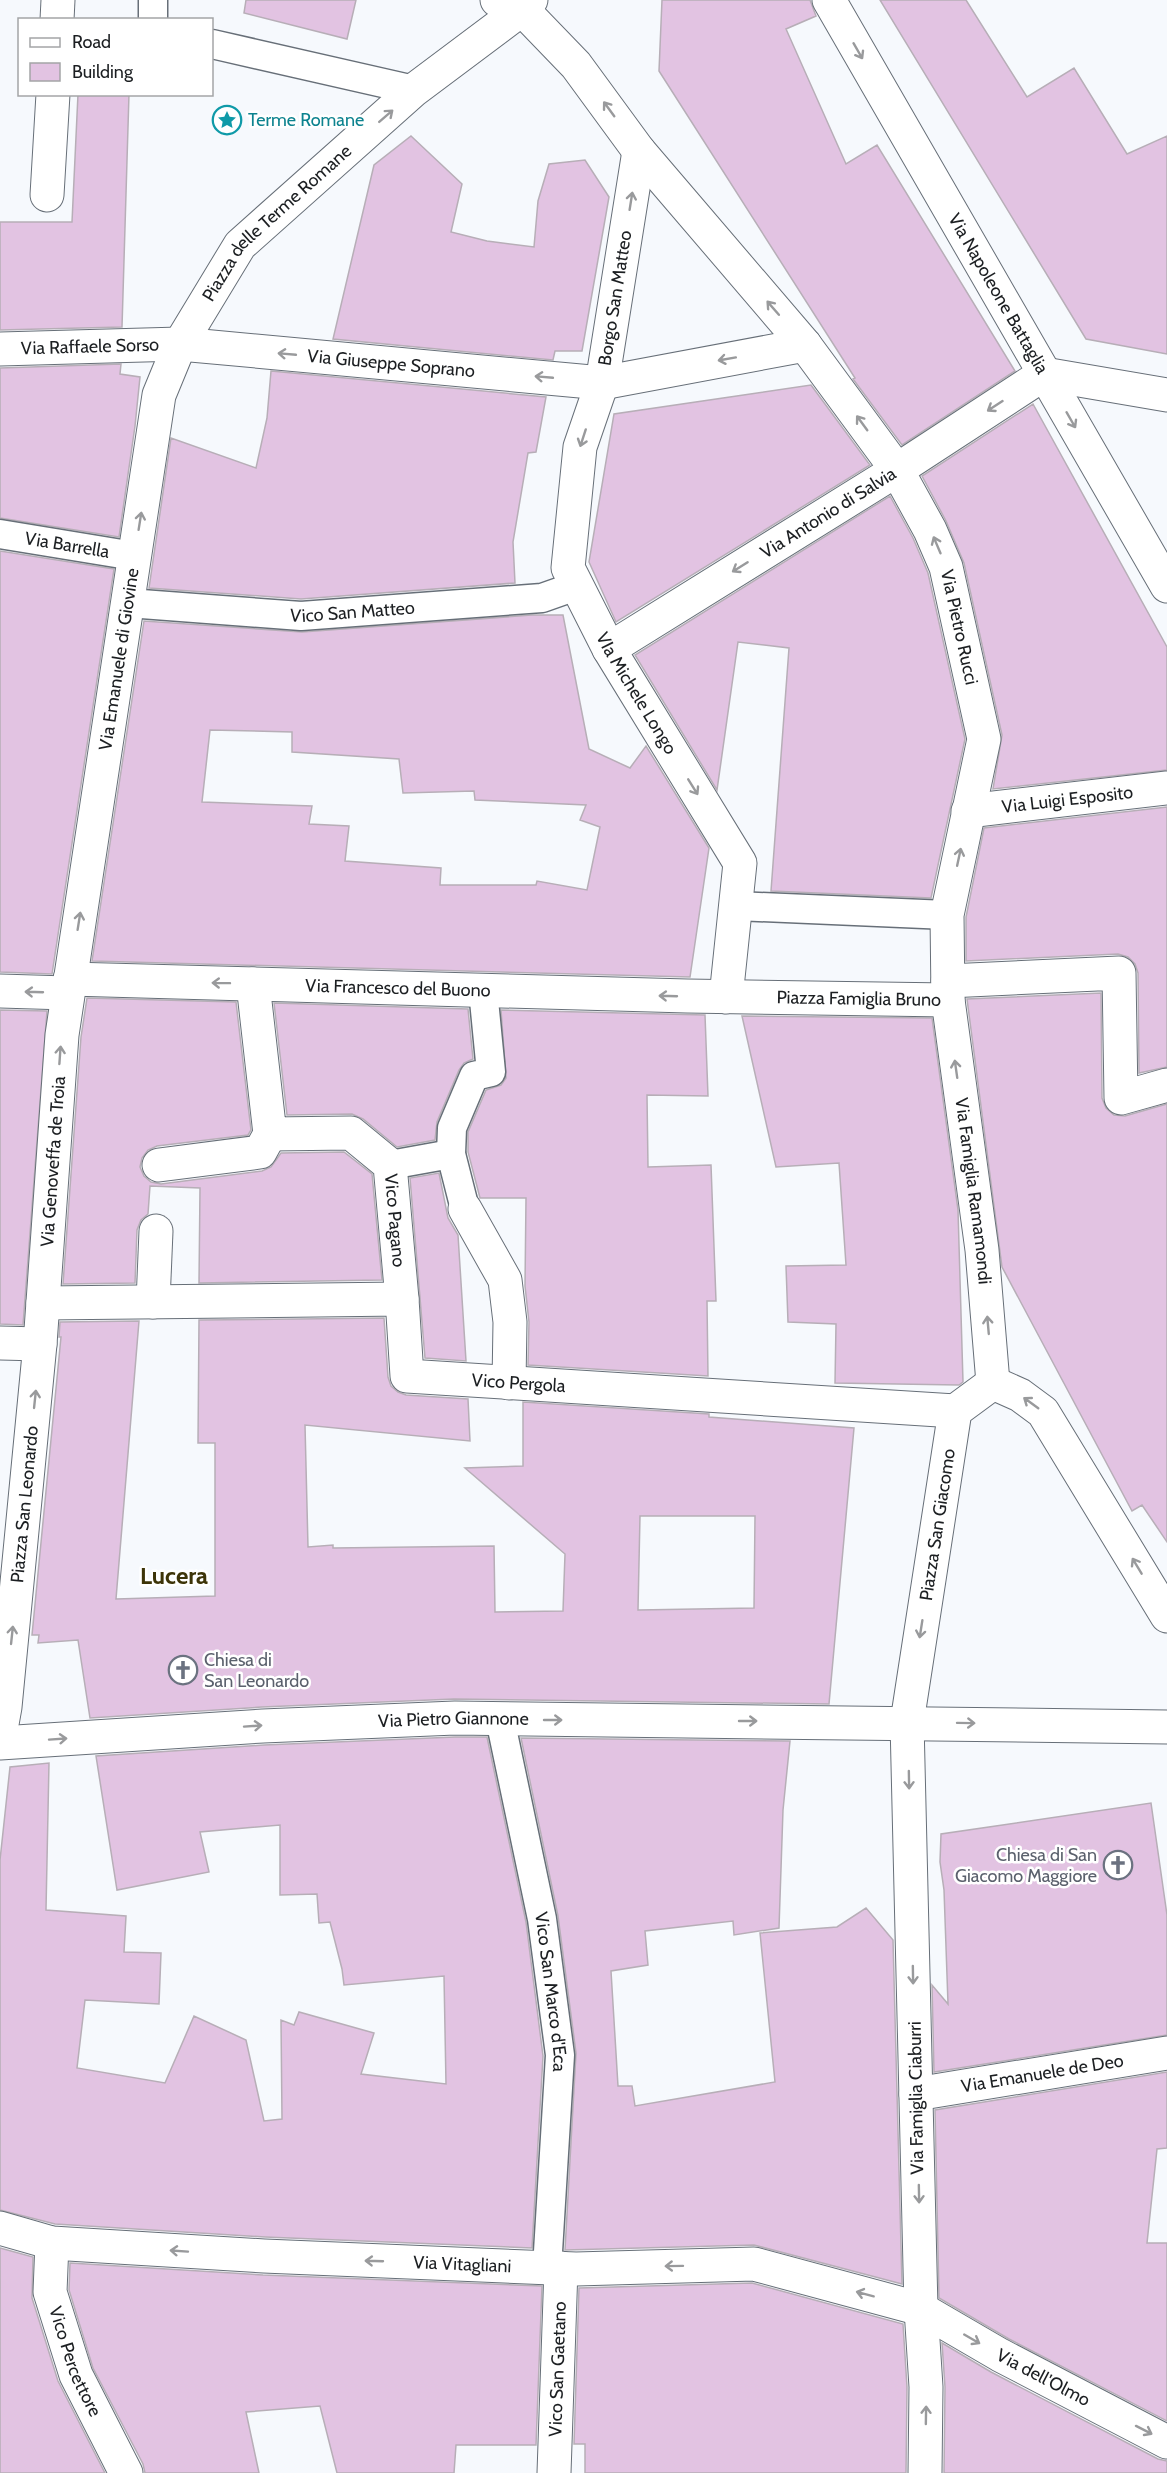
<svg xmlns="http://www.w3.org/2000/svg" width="1167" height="2473" viewBox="0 0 1167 2473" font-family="Cabin,sans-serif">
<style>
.building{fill:#e2c3e2;stroke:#b7aeb7;stroke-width:1.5;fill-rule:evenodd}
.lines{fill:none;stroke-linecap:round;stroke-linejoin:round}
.pedestrian-casing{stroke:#676f78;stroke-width:31}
.minor-casing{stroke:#676f78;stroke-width:35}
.tertiary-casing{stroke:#676f78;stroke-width:35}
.secondary-casing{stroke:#676f78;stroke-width:35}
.pedestrian{stroke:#fff;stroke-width:28}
.minor{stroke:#fff;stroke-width:33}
.tertiary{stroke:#fff;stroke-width:33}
.secondary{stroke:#fff;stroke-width:33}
.oneway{stroke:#999a9c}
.labels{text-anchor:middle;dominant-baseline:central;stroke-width:5;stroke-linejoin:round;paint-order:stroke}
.culture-label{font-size:18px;fill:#0d838f;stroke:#fff;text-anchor:start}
.street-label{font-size:18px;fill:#1c1f22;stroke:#fff}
.worship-label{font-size:18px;fill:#5b616d;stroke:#fff;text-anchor:start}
.district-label{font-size:24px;font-weight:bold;fill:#3d3408;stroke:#fff}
</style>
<rect width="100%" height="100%" fill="#f6f9fd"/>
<path class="building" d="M246,0H356L347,39L244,13Z
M662,0H810L816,16L786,29L846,164L877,145L1015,371L902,445L853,379L855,378L659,71Z
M880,0H966L1027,97L1074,68L1127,154L1167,136V354L1086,339Z
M78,94H129L122,327L0,330V222H72Z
M411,136L462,184L451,232L487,241L534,247L538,201L549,164L585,160L609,197L582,351H555L553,360L333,339L374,165Z
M121,364L120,374L140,377L135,426L119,537L0,518V368Z
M271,371L546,397L536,452L528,453L513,542L515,583L301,599L149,588L171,438L256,468L267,418Z
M811,385L870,465L616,622L589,562L614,414Z
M1033,404L1167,647V770L993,789L1002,735L964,563L946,521L922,476Z
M890,496L913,538L928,573L965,739L931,898L771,891L789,648L738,642L717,790L635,655Z
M0,551L114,569L52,974L0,972Z
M532,615H563L589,749L630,768L646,746L709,848L690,977L92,961L144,621L302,632ZM210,730L292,732V752L399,759L403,793L474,791L475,800L586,805L580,820L600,827L587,890L537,881L536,885H440L441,868L345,861L349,826L309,824L312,806L202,802Z
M1167,807V1067L1139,1073L1138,973L1135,964L1128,957L1118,954L966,961V917L984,828Z
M1101,993L1102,1098L1106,1108L1114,1115L1125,1116L1167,1104V1542L1142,1505L1132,1511L1002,1267L967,999Z
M87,998L236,1002L251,1130L248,1135L157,1146L148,1150L142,1158L140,1167L144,1176L151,1182L161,1184L262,1171L271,1167L281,1153L344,1152L372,1174L382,1280L199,1283L200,1188L150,1186L148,1214L141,1220L137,1230L135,1283L63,1284L81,1037Z
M274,1003L468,1009L473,1059L464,1063L459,1070L437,1122L435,1140L397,1147L363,1119L352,1114L287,1115Z
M0,1010L47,1011L23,1325L0,1324Z
M501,1010L705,1015L708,1096L647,1095L648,1167L711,1165L716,1301H707L708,1376L528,1365L529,1322L525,1286L526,1198H480L468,1152V1132L486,1090L501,1085L506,1078Z
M742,1016L932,1018L958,1210L963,1382L959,1385L835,1383L836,1324L788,1322L786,1266L846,1265L839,1163L776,1167Z
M439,1173L448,1218L458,1235L466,1361L425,1358L410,1178Z
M384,1318L388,1377L391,1386L398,1392L406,1395L468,1399L470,1441L305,1425L308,1547L333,1545V1548L494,1546L495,1612L563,1611L565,1554L465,1468L523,1466V1402L709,1414V1417L854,1428L829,1704L454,1699L262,1707L90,1718L78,1640L38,1643L39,1635H32L61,1337H59L60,1322L139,1321L116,1599L215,1596V1443H198L199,1320ZM640,1516H755L754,1608L638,1610Z
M455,1737H487L526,1922L543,2056L532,2248L265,2237L55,2224L0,2210V1860L10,1767L49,1763L46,1910L126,1916L124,1952L161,1953L159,2004L85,2000L77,2068L165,2083L194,2016L246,2040L264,2121L282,2119L281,2020L294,2025L299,2012L374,2033L361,2074L446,2084L444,1976L344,1985L342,1969L330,1922L319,1923L317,1894L280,1895V1825L200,1832L209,1872L117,1890L96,1756L264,1745Z
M521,1738L790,1741L783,1810L779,1928L734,1935L733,1921L645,1931L648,1965L611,1971L618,2086H632L635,2106L775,2082L760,1933L837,1927L866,1908L893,1940L902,2284L754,2245L565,2250L576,2053L558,1916Z
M1151,1803L1167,1915V2035L934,2072L932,1985L948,2004L944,1890L940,1862L941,1834Z
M1167,2072V2148L1157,2149L1147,2243H1167V2421L1009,2339L939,2298L935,2110Z
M0,2248L33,2257L32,2298L58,2381L105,2473H0Z
M70,2263L263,2275L542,2286L536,2445H456L454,2473H337L320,2406L246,2412L259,2473H145L143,2464L93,2368L69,2290Z
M752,2283L903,2324L907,2387L906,2473H585V2444H574L579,2288Z
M942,2343L991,2372L1158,2459L1167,2461V2473H944L945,2387Z"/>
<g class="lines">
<g class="pedestrian-casing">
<g id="pedestrian">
<path d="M153,0V20"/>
<path d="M212,44L414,90"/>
<path id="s1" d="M0,534L134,556"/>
<path id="s2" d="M128,603L301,616L542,598L576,586"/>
<path d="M736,906L947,915"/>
<path d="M390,1165L451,1154"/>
<path d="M465,1209L451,1154L452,1128L474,1076L491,1072L483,990"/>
<path id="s3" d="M500,1719L542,1919L560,2055L547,2268"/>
</g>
</g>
<g class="minor-casing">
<g id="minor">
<path id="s4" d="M497,0L522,9L576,65L639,151L805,345L897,470L930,530L946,567L984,739L947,915L948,1000L982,1250L993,1383"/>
<path d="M57,20L58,0"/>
<path id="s5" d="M639,151L602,383L580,447L568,568L609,649L740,863L726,997"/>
<path d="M47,195L53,94"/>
<path id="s6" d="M180,344L602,383L805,345"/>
<path id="s7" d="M609,649L897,470L1044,374"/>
<path id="s8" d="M968,811L1167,788"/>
<path id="s9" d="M70,979L687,996L948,1000"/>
<path d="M948,981L1119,973L1121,1098L1167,1085"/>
<path id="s10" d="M253,984L270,1134L351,1133L390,1165L402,1299"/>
<path d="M0,991L67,993"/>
<path d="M159,1165L260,1152L270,1134"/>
<path d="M465,1209L505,1280L510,1322L509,1383"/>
<path d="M153,1302L156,1231"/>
<path id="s11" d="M43,1303L402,1299L407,1376L955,1411"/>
<path d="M0,1343L40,1344"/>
<path d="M993,1383L1020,1395L1043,1412L1167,1616"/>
<path id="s12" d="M0,1743L263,1726L455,1718L1167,1727"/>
<path id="s13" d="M916,2094L1167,2053"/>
<path id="s14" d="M0,2228L52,2243L264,2256L576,2269L754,2264L921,2309L1000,2355L1167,2442"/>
<path id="s15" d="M52,2243L50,2292L76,2375L126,2473"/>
<path id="s16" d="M554,2473L561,2268"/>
<path id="s17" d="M925,2473L926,2387L921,2309L907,1722L955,1411L993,1383"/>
</g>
</g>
<g class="tertiary-casing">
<g id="tertiary">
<path id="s18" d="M0,349L180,344"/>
<path d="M1044,374L1167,395"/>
<path id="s19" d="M0,1735L5,1707L40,1344L62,1035L159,395L180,344L240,245L414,90L522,9L531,0"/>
</g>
</g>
<g class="secondary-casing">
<g id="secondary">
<path id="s20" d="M829,0L1167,586"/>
</g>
</g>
<use href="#pedestrian" class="pedestrian"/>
<use href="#minor" class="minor"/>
<use href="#tertiary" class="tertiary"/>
<use href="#secondary" class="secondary"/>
</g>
<defs><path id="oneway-shaft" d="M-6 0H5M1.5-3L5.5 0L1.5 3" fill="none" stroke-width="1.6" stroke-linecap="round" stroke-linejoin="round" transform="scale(1.5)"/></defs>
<g class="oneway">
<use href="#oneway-shaft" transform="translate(858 51) rotate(60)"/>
<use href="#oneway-shaft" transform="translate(609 109) rotate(-126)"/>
<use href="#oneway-shaft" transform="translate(386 116) rotate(-41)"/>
<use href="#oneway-shaft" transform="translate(631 201) rotate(-81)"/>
<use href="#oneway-shaft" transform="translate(773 308) rotate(-131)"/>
<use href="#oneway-shaft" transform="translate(287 354) rotate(-175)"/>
<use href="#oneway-shaft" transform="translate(727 359) rotate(170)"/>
<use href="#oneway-shaft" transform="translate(544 377) rotate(-175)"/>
<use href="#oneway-shaft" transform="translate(995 406) rotate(147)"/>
<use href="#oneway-shaft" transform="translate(1071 420) rotate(60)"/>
<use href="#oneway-shaft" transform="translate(862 423) rotate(-126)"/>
<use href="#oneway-shaft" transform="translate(583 438) rotate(108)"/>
<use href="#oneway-shaft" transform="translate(140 521) rotate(-81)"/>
<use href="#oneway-shaft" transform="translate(937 545) rotate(-113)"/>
<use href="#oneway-shaft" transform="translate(740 567) rotate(148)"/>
<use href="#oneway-shaft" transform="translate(693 787) rotate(58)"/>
<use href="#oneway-shaft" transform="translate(959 857) rotate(-78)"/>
<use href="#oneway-shaft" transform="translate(79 921) rotate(-81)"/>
<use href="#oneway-shaft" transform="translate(221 983) rotate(-179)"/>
<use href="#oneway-shaft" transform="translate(34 992) rotate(-178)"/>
<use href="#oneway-shaft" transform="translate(668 996) rotate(-178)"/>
<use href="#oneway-shaft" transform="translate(60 1055) rotate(-86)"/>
<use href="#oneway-shaft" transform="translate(956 1069) rotate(-98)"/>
<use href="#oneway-shaft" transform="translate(988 1325) rotate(-95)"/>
<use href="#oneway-shaft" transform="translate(35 1399) rotate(-84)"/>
<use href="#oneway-shaft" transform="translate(1031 1403) rotate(-144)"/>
<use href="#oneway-shaft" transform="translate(1137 1566) rotate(-121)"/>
<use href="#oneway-shaft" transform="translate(921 1629) rotate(99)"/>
<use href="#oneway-shaft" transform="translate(12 1635) rotate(-84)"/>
<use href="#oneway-shaft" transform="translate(553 1720)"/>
<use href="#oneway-shaft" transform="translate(748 1721)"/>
<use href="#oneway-shaft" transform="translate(966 1723) rotate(1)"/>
<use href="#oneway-shaft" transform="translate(253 1726) rotate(-4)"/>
<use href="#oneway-shaft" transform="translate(58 1739) rotate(-4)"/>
<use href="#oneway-shaft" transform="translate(909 1780) rotate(89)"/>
<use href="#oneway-shaft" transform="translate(913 1975) rotate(89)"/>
<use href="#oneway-shaft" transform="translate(919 2194) rotate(89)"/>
<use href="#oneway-shaft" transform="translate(179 2251) rotate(-176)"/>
<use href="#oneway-shaft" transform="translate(374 2261) rotate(-178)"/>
<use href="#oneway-shaft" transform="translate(674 2266) rotate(179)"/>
<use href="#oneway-shaft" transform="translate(865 2294) rotate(-165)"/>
<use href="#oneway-shaft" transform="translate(972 2339) rotate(30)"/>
<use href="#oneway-shaft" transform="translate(926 2415) rotate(-89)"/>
<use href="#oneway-shaft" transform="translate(1144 2430) rotate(27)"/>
</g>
<defs>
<g id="sight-ring" transform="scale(1.5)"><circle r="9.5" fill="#fff" stroke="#0f9aa8" stroke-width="1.5"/><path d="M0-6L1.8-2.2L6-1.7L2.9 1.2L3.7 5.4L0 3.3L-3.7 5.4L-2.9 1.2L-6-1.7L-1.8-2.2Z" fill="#0f9aa8"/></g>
<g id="church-ring" transform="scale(1.5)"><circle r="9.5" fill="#fff" stroke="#6b7280" stroke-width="1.5"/><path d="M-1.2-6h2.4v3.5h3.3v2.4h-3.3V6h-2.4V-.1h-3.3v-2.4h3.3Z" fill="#6b7280"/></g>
</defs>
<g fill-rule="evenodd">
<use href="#sight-ring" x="227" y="120"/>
<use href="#church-ring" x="183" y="1670"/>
<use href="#church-ring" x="1118" y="1865"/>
</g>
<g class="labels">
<g class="culture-label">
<text x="248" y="120">Terme Romane</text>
</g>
<g class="street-label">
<text stroke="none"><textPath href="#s19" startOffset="1562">Piazza delle Terme Romane</textPath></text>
<text stroke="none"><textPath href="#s20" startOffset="339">Via Napoleone Battaglia</textPath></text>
<text transform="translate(615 298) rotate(-81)">Borgo San Matteo</text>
<text stroke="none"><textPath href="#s18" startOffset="90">Via Raffaele Sorso</textPath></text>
<text stroke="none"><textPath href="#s6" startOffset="212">Via Giuseppe Soprano</textPath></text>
<text stroke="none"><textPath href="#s7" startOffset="258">Via Antonio di Salvia</textPath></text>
<text stroke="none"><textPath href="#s1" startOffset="68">Via Barrella</textPath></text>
<text stroke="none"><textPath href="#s2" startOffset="225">Vico San Matteo</textPath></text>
<text stroke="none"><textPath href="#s4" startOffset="792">Via Pietro Rucci</textPath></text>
<text stroke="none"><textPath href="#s19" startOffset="1083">Via Emanuele di Giovine</textPath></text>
<text stroke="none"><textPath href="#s5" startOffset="567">VIa Michele Longo</textPath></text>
<text stroke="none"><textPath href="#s8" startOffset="100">Via Luigi Esposito</textPath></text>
<text stroke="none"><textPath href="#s9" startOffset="328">Via Francesco del Buono</textPath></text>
<text stroke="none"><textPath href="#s9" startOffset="789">Piazza Famiglia Bruno</textPath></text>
<text stroke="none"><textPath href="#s19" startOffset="576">Via Genoveffa de Troia</textPath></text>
<text stroke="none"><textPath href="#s4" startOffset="1364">Via Famiglia Ramamondi</textPath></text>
<text stroke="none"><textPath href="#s10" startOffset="338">Vico Pagano</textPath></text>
<text stroke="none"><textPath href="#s11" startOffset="548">Vico Pergola</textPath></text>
<text stroke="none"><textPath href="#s19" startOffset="232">Piazza San Leonardo</textPath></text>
<text stroke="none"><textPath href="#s17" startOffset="951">Piazza San Giacomo</textPath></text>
<text stroke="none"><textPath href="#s12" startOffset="454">Via Pietro Giannone</textPath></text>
<text stroke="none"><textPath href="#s3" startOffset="278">Vico San Marco d'Eca</textPath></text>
<text stroke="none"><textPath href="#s13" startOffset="128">Via Emanuele de Deo</textPath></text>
<text transform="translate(916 2098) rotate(-91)">Via Famiglia Ciaburri</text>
<text stroke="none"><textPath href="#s14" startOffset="465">Via Vitagliani</textPath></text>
<text stroke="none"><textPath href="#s15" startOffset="123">Vico Percettore</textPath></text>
<text stroke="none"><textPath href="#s16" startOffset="104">Vico San Gaetano</textPath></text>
<text stroke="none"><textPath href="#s14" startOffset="1070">Via dell'Olmo</textPath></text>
</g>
<g class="worship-label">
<text x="204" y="1660">Chiesa di<tspan x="204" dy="21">San Leonardo</tspan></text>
<text x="1097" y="1855" text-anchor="end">Chiesa di San<tspan x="1097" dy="21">Giacomo Maggiore</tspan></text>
</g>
<g class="district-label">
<text x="174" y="1575">Lucera</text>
</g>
</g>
<rect x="18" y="18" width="195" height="78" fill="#ffffff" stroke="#a4a5a7" stroke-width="1.5"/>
<rect x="30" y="38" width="30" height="9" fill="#ffffff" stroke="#a4a5a7" stroke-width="1.5"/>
<text x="72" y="48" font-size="18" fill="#1c1f22">Road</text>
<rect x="30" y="63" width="30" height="18" fill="#e2c3e2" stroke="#a4a5a7" stroke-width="1.5"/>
<text x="72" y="78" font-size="18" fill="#1c1f22">Building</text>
</svg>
